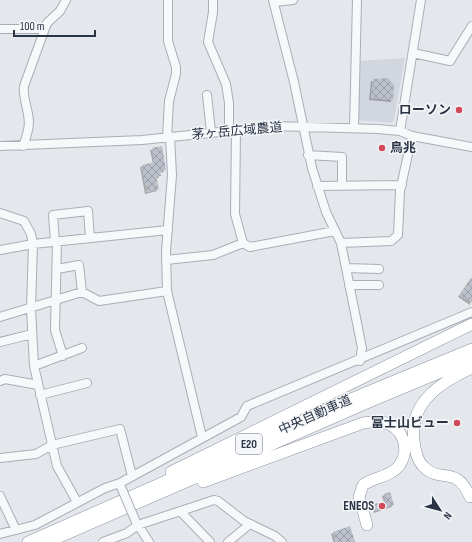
<svg xmlns="http://www.w3.org/2000/svg" width="472" height="542" viewBox="0 0 472 542" font-family="'Sofia Sans Condensed','Noto Sans JP',sans-serif">
<style>
.built{fill:#d2d6de}
.building{fill:url(#building-cross-hatch);filter:url(#shadow)}
.lines{fill:none;stroke-linecap:round;stroke-linejoin:round}
.minor-casing{stroke:#a9aeb7;stroke-width:10}
.highway-casing{stroke:#8b94a3;stroke-width:12}
.minor{stroke:#f7f8fa;stroke-width:8}
.highway{stroke:#fff;stroke-width:11}
.minor-bridge-casing{stroke:#a9aeb7;stroke-width:10;stroke-linecap:butt}
.minor-bridge{stroke:#f7f8fa;stroke-width:8}
.poi-dot{fill:#d1495b;stroke:#f4f6f9;stroke-width:1.5}
.labels{text-anchor:middle;dominant-baseline:central;stroke-width:3;stroke-linejoin:round;paint-order:stroke}
.shield{fill:#f4f6f9;stroke:#676e7b;stroke-width:1}
.shield-label{font-size:12px;font-weight:bold;fill:#2b3445}
.poi-label{font-size:13px;font-weight:bold;fill:#2b3445;stroke:#f4f6f9;text-anchor:end}
.street-label{font-size:13px;fill:#2b3445;stroke:#f4f6f9}
</style>
<defs>
<pattern id="building-cross-hatch" width="8" height="8" patternUnits="userSpaceOnUse"><rect width="8" height="8" fill="#bbc0ca"/><path d="M0 0l8 8M0 8l8-8" fill="none" stroke="#989da6"/></pattern>
<filter id="shadow"><feDropShadow dx="-2" dy="2" stdDeviation="0" flood-color="#0004"/></filter>
</defs>
<rect width="100%" height="100%" fill="#e4e7ec"/>
<path class="built" d="M405,58L394,120L391,123L356,120L357,61Z"/>
<path class="building" d="M388,78L394,85L393,100L371,98L373,79Z
M162,146L166,170L160,171L161,176H156L159,189L147,192L142,165L155,162L152,148Z
M472,277V303L460,295Z
M390,492L394,505L376,511L374,504L386,501L384,494Z
M350,526L355,542H336L333,532Z"/>
<g class="lines">
<g class="minor-casing">
<path id="minor" d="M213,0V12L208,42L226,84L229,103V131
M273,0L294,82L312,168L326,212L341,243L362,348L360,361
M274,2L293,0
M0,29H44
M413,53L450,61L472,26
M207,95L211,132
M354,128L357,0
M236,130L235,214L243,243L250,247L335,231
M400,131L421,0
M170,136L172,175L166,251L167,291L202,437
M167,137L169,101L176,74V67L168,41V0
M0,146L142,140L229,131L258,129L271,126L378,129L400,131L412,136L472,147
M23,146C25,141 27,135 28,130C32,115 22,101 24,86L47,23L60,11L66,0
M308,155L342,157V185
M317,186L402,185
M0,213L24,221L31,234L33,244L31,308L34,366L57,466L77,502
M55,242L53,215L88,211L90,238
M57,242L55,330L63,356
M341,243L391,241L398,235L400,191L412,136
M0,250L33,244L168,230
M166,260L213,255L243,243
M346,268L379,269
M57,269L79,265L82,292
M349,285H379
M0,317L82,292L99,301L167,291
M0,342L32,334
M34,366L82,348
M0,381L5,379L38,385
M40,395L87,383
M0,458L36,454L52,445L120,429L132,476
M0,496L16,530
M180,511L210,542
M136,522L149,542
M0,534L35,525L105,488L120,483L241,417L247,406L472,312
M103,542L127,533L138,525L214,500L218,501L244,521L275,536L282,542
M228,542L250,524"/>
</g>
<g class="highway-casing">
<path id="highway" d="M171,472L472,324
M203,482L363,423C370,422 376,421 382,422C403,426 411,449 399,466C390,477 374,477 363,485L359,497L367,525
M470,497C456,464 441,484 424,467C417,461 415,450 414,441C409,402 441,382 472,368
M28,542L365,393L472,349
M48,542L369,402L472,359"/>
</g>
<use href="#minor" class="minor"/>
<use href="#highway" class="highway"/>
<g class="minor-bridge-casing">
<path id="minor-bridge" d="M121,487L136,522"/>
</g>
<use href="#minor-bridge" class="minor-bridge"/>
</g>
<g class="poi-dot">
<circle cx="459" cy="110" r="4"/>
<circle cx="382" cy="148" r="4"/>
<circle cx="457" cy="423" r="4"/>
<circle cx="382" cy="506" r="4"/>
</g>
<g class="labels">
<rect class="shield" x="236" y="434" width="26" height="20" rx="3"/>
<g class="shield-label">
<text x="249" y="444">E20</text>
</g>
<g class="poi-label">
<text x="451" y="110">ローソン</text>
<text x="390" y="148" text-anchor="start">鳥兆</text>
<text x="449" y="423">富士山ビュー</text>
<text x="374" y="506">ENEOS</text>
</g>
<g class="street-label">
<text transform="translate(237 131) rotate(-5)">茅ヶ岳広域農道</text>
<text transform="translate(315 415) rotate(-24)">中央自動車道</text>
</g>
</g>
<g transform="translate(440 510) rotate(126)" stroke="#f4f6f9" stroke-width="3" paint-order="stroke">
<path d="M0-3L7 15L0 10L-7 15Z" fill="#2b3445"/>
<text y="-6" font-size="11" font-weight="bold" text-anchor="middle" fill="#2b3445">N</text>
</g>
<path d="M14 30v6h81v-6" fill="none" stroke="#2b3445" stroke-width="2"/>
<text x="20" y="30" font-size="12" fill="#2b3445" stroke="#f4f6f9" stroke-width="3" paint-order="stroke">100 m</text>
</svg>
